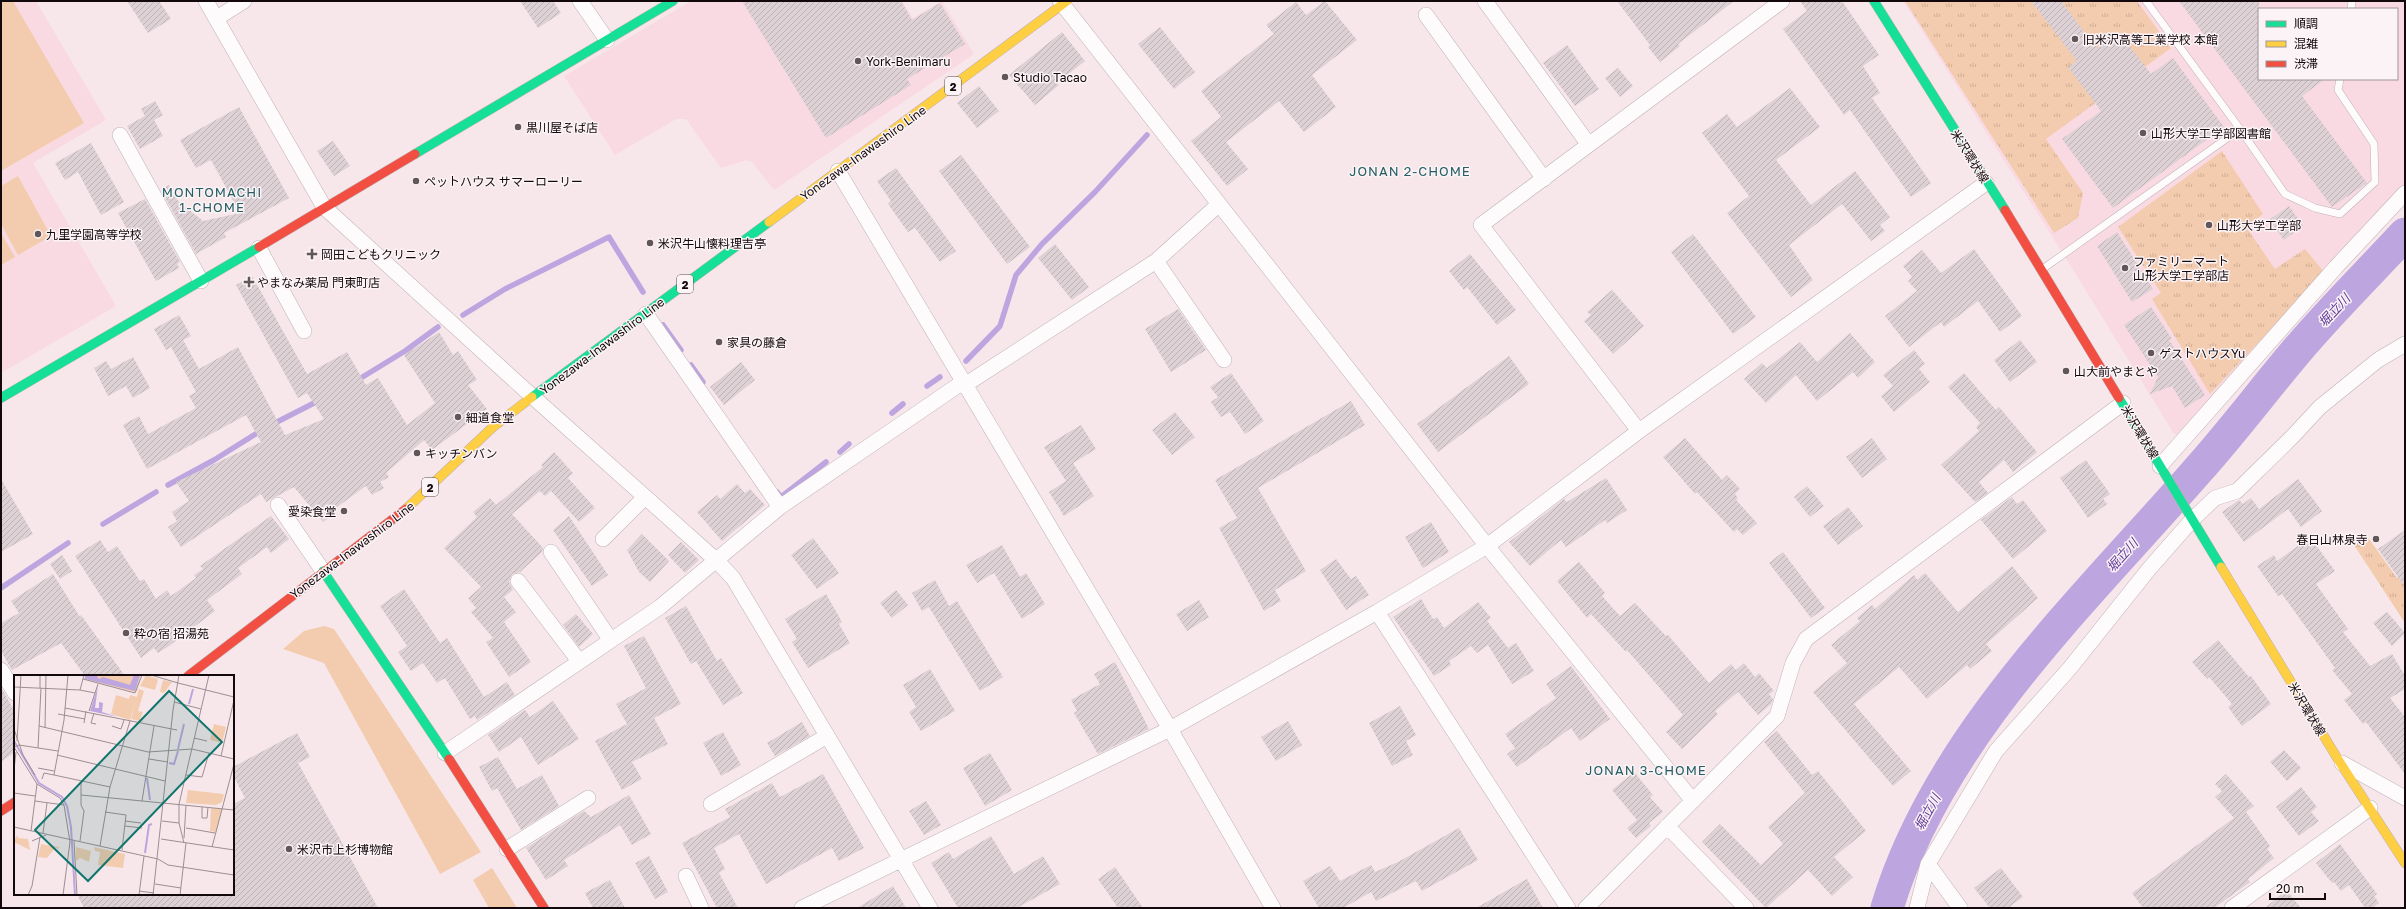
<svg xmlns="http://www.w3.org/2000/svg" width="2406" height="909" viewBox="0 0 2406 909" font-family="'Golos Text','Noto Sans JP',sans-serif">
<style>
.built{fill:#fadae2;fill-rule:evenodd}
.grass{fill:url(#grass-tufts)}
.garden{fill:#f3cbae}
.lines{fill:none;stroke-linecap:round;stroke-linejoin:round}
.stream{stroke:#bda5df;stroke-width:5.5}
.river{stroke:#bda5df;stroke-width:33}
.building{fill:url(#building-hatch)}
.lane-casing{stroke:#beb1b4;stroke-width:8}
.street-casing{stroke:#beb1b4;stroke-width:16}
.fast-casing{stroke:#beb1b4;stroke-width:10}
.slow-casing{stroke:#beb1b4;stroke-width:10}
.jam-casing{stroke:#beb1b4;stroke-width:10}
.lane{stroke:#fefbfc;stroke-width:7}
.street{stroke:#fefbfc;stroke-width:15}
.fast{stroke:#16e098;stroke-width:9}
.slow{stroke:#ffcf43;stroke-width:9}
.jam{stroke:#f24e42;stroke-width:9}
.poi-dot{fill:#635659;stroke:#fbf3f5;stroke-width:1.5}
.labels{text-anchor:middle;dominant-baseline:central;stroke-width:3;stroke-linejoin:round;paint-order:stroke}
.shield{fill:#fbf3f5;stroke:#594e51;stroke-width:1}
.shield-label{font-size:11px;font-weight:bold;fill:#13080b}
.poi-label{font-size:12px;fill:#13080b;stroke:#fbf3f5;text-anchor:start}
.street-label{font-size:12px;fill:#13080b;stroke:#fbf3f5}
.neighbourhood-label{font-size:13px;letter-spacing:1px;fill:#255f65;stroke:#fbf3f5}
.water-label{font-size:13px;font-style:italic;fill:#5f3998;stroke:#fbf3f5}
.inset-river{fill:none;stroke:#bda5df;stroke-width:2}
.inset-road{fill:none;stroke:#9c8e91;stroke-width:1}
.view{fill:#0f766e;fill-opacity:0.15;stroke:#0f766e;stroke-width:2}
.inset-edge{fill:none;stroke:#13080b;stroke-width:2}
</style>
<defs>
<pattern id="grass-tufts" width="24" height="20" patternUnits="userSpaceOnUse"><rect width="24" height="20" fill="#f3cbae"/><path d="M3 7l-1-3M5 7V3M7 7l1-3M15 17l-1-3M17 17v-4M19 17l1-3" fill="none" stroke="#cfad94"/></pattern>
<pattern id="building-hatch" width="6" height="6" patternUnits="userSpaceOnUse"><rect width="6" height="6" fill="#ddd1d6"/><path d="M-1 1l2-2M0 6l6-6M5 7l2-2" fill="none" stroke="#bdb2b6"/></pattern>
</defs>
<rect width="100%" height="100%" fill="#f7e7ea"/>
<path class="built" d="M1,1H36L106,120L33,163L116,306L1,373Z
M691,1H902L913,18L942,1L974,54L774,190L752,162L746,160L721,168L686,119H676L615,155L564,76Z
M1903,1H2405V191L2177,434H2174L2067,260ZM2259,9H2397V79H2259Z"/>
<path class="grass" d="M1905,1H2137L2171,48L2046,139L2083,193L2078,218L2054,233Z
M2222,151L2263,214L2246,227L2275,269L2305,249L2324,272L2210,394L2152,299L2161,293L2118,227Z
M2367,536L2397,578L2405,573V623L2354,545Z"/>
<path class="garden" d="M1,1H13L84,123L1,171Z
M18,176L51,236L18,255L1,224V186Z
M1,233L15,257L1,265Z
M324,626L334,629L481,852L440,874L324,663L283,649L304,631Z
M492,868L517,908H489L473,880Z"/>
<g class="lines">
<path class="stream" d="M463,315L505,289L609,237L643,292
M663,325L681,350
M966,361L1000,326L1016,275L1042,244L1095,192L1147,135
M691,365L703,382
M356,381L405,351L438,327
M927,386L940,377
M892,413L903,404
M273,424L320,400
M840,452L849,444
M168,485L214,460L262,430
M777,492L781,497L826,462
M103,524L156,492
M1,588L68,543"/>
<path class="river" d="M1887,908C1938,737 2084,601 2198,470C2232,432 2262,392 2294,354C2329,312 2368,274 2405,234"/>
</g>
<path class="building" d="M127,1H159L171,19L148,33Z
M520,1H553L561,13L538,28Z
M742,1H901L912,20L940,3L965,44L907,79L911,85L826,138Z
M1325,1L1357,40L1312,75L1336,107L1304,132L1279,101L1226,142L1248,169L1227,186L1191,141L1221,117L1201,91L1274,34L1266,25L1296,2L1306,15Z
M1617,1H1734L1678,44L1680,46L1660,62L1648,47L1650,45Z
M1800,1H1842L1879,55L1863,66L1880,93L1872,98L1931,183L1911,197L1850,110L1844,115L1783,29L1807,11Z
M2031,1H2061L2096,48L2118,31L2151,74L2173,58L2224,127L2113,208L2062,139L2101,111L2068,67L2077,61Z
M2179,1H2259V79H2325L2302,96L2367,183L2332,207Z
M1160,27L1195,72L1174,89L1138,44Z
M1062,32L1085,61L1057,83L1059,85L1035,105L1009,75Z
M1567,45L1599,89L1575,106L1543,63Z
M1618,68L1633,86L1620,97L1605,78Z
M979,86L999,111L977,128L957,103Z
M1790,88L1820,127L1776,160L1811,205L1855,171L1890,217L1880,225L1885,231L1871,241L1842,204L1789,245L1813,280L1791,297L1727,213L1749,196L1702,133L1727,114L1737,127Z
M155,101L163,115L154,120L163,136L140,149L127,126L145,116L141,109Z
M239,107L289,198L224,233L226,237L196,254L161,190L169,185L178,201L203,221L240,213L211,160L196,168L180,140Z
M333,141L350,166L334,176L317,151Z
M91,143L124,202L101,215L78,172L65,180L55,163Z
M961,155L1030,247L1007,264L939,171Z
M896,168L956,251L940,262L915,228L908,232L888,204L891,201L877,181Z
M145,199L180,262L177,264L179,268L156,281L118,213Z
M2289,206L2303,226L2284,240L2269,220Z
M2117,232L2153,289L2132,302L2097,246Z
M1693,234L1756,317L1733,334L1671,252Z
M1055,244L1089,287L1072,300L1038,258Z
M1974,249L2022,316L2000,332L1978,301L1944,327L1941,322L1909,347L1885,316L1917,291L1908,281L1912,277L1903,266L1922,250L1941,273Z
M1470,254L1516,310L1497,325L1467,287L1464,290L1449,271Z
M252,276L307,374L347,352L366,385L378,378L407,425L435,403L404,355L439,332L453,355L458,351L477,380L468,385L487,409L432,450L424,440L386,473L389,477L380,482L384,488L372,495L366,486L333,510L335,513L323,522L294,487L266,502L261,494L181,547L168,527L177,521L172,512L189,501L176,482L261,442L246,415L147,469L123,425L139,416L148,434L196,408L189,396L196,392L171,347L166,350L154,329L179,315L191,336L183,340L199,369L238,347L285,435L324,419L307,393L298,398L236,285Z
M1612,290L1644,326L1613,354L1584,321L1591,315L1587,312Z
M2151,307L2172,339L2169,340L2205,395L2185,408L2172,386L2150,394L2158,377L2124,325Z
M1178,309L1206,350L1171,372L1145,329Z
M1850,333L1875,362L1858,378L1853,372L1817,401L1796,375L1766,403L1744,379L1762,363L1767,368L1800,342L1817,362Z
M2020,340L2037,362L2010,382L1994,360Z
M1914,350L1925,364L1919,369L1930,382L1894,412L1881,396L1893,386L1883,375Z
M1509,356L1529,384L1438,452L1417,424Z
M133,357L150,388L133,398L126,386L108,396L94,368L106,361L111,369Z
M741,362L755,380L724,405L710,387Z
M1231,373L1264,421L1245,434L1230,412L1221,417L1211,402L1218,397L1210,387Z
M1964,373L1996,410L1999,407L2037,452L2013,472L2004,460L1979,482L1988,493L1975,502L1941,465L1979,431L1976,427L1980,423L1948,387Z
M1351,401L1365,425L1258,488L1306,571L1275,590L1281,601L1264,611L1219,528L1237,518L1215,480Z
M1175,412L1195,437L1172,455L1152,430Z
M1081,425L1096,449L1073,463L1094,496L1064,516L1049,492L1066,481L1044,447Z
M1685,438L1722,480L1727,475L1740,489L1735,494L1738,498L1736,500L1757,523L1743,535L1737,529L1734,532L1697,492L1695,494L1663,457Z
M1872,438L1887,459L1862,478L1846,457Z
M554,452L573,473L568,478L595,508L579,522L551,491L545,496L540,491L512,514L543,548L542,552L520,572L512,574L509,582L513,590L504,597L516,612L504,622L531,662L509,677L486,642L493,638L471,612L476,608L468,598L481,587L444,548L477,517L473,512L490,498L496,505L543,467L541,465Z
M2086,460L2110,494L2103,499L2107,504L2088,518L2060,478Z
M1606,478L1627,510L1607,523L1605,520L1566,547L1561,540L1530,566L1509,542L1564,499L1567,502Z
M1,479L33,534L1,552Z
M2298,479L2322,511L2301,527L2288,509L2244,542L2222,512L2239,500L2243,504L2251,498L2259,509Z
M737,484L745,493L750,489L765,505L722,541L697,512L717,495L720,499Z
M1807,486L1824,506L1810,517L1794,497Z
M2012,497L2017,504L2023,500L2047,531L2013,559L1981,520Z
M1848,507L1863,526L1838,545L1823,526Z
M271,516L289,539L271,553L267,547L238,568L242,574L207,600L215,611L169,646L158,653L154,648L141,658L75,556L100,540L108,552L117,546L140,581L144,579L156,599L167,590L171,596L196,578L194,575L203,569L200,566Z
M569,516L608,575L592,586L553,530Z
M1431,522L1449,552L1423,568L1405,537Z
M2405,530V587L2378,549Z
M642,534L669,561L650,582L639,572L627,550Z
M2310,537L2335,571L2316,584L2348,629L2343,632L2370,666L2392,654L2405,676V689L2390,698L2405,717V774L2366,722L2363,724L2344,700L2352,694L2332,670L2335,668L2282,594L2278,596L2257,566L2274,555L2277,561Z
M813,538L839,573L817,589L791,555Z
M681,542L699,560L685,573L668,555Z
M1002,545L1020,577L1026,573L1045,604L1022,619L994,573L977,583L966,565Z
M1783,552L1825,608L1811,618L1769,563Z
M62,555L72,571L60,579L50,564Z
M1336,559L1351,579L1356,576L1369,595L1346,610L1320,570Z
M1579,562L1605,593L1602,596L1620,616L1635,603L1666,636L1668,635L1709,683L1731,664L1736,670L1744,663L1755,677L1759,673L1774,691L1769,694L1773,699L1771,704L1758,715L1738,692L1715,711L1718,714L1682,749L1666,732L1683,715L1627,650L1626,652L1591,614L1587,618L1557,581Z
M2012,566L2038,598L1986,644L1992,651L1970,669L1967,665L1927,699L1899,667L1854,704L1911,771L1893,786L1813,692L1847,663L1831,645L1860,621L1857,618L1872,605L1875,609L1914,575L1917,580L1925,573L1958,612Z
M53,574L80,617L81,615L125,676H85L61,643L12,670L1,651V623L19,613L11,601Z
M935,580L949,606L957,601L1003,677L980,691L929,607L922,611L912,593Z
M404,589L440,643L447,638L484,697L507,682L515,695L477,720L475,716L470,719L445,678L437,683L423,663L411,671L398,652L407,646L380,606Z
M896,590L908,605L892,618L880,603Z
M826,594L842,622L839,624L850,643L808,668L792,642L797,639L785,619Z
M1421,599L1433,619L1437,617L1444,628L1478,602L1491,618L1487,621L1508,648L1516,643L1534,671L1512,684L1488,645L1477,653L1471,646L1449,661L1451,665L1434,676L1393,617Z
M1199,600L1209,617L1187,631L1176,614Z
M686,606L717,661L721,658L743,693L723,705L696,661L691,664L665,618Z
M2387,612L2405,633L2392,646L2373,623Z
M576,614L593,634L579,647L563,625Z
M644,636L681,704L654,718L668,744L632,762L642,779L622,790L595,741L627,724L616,704L646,688L624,646Z
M2218,640L2249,677L2251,676L2271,704L2242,726L2228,707L2232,704L2209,677L2207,679L2192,662Z
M1115,662L1149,729L1098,754L1074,713L1077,711L1071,700L1100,684L1094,674Z
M1571,666L1610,719L1580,741L1571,728L1517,767L1507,754L1515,748L1505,734L1556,698L1546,684Z
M930,669L955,711L921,731L909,712L916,707L903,685Z
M1,687L15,712V752L1,762Z
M553,701L579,739L538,765L521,737L499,752L488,735L525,710L530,717Z
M1400,706L1416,735L1406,741L1413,755L1392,766L1369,723Z
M1288,721L1302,745L1276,761L1261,737Z
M802,722L810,736L775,756L767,743Z
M1777,731L1812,775L1818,771L1866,831L1834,857L1853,877L1832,896L1808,870L1766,908L1702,842L1720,824L1761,865L1783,844L1768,827L1805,793L1764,742Z
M723,732L741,765L721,776L703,743Z
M297,733L310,757L298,763L378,908H84L77,894H233V804L245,798L233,775V767Z
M2284,750L2301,768L2287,781L2270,762Z
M990,753L1012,790L985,806L963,768Z
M498,757L517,789L542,775L559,806L521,830L497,788L492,791L479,767Z
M1634,772L1653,795L1650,797L1663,812L1649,823L1651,826L1636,838L1627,828L1637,820L1612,790Z
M823,774L864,848L839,861L832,848L766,884L739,834L714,848L725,869L719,873L738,908H717L682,843L730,817L725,809L772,783L780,797Z
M2226,774L2254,806L2246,812L2270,846L2267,849L2274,858L2248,879L2250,882L2214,908H2143L2132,893L2234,818L2215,797L2222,791L2215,784Z
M2301,787L2317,807L2311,812L2319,821L2299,836L2276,807Z
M629,795L651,834L632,845L620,825L564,860L568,866L546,880L526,848L584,811L591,817Z
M926,801L941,825L924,835L909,811Z
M1459,828L1478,860L1422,891L1416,881L1376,901L1371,892L1343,908H1319L1303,881L1330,866L1340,881L1371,865L1375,872L1398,862Z
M991,836L1014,874L1043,856L1060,884L1017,908H958L931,863L949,852L953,859Z
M2340,844L2377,894L2374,896L2379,903L2372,908H2365L2349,885L2341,891L2334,882L2332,883L2316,863Z
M649,856L668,892L655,899L635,863Z
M1115,867L1143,908H1118L1098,879Z
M2001,868L2023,897L2008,908H1990L1974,888Z
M1527,879L1543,908H1476Z
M610,880L625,908H593L585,893Z
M893,886L906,908H857Z
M2286,890L2301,908H2265Z"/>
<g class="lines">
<g class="lane-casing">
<path id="lane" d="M2146,1L2240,129
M2351,9L2352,1
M2044,268L2240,129L2285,194L2315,208L2340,214L2375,182L2374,144L2338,90L2340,79"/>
</g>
<g class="street-casing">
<path id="street" d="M206,1L324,207L533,397L716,560L733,578L930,908
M580,1L607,40
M1060,1L1487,546L1693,801
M1485,1L1589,145
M1426,15L1544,179
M217,18L244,1
M120,135L201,281
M838,171L1170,729L1273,908
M259,248L304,331
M1156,261L1224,360
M646,314L780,507
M1639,431L1481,225L1782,1
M2160,466L2336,267L2405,193
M278,505L323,571
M603,539L645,497
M551,552L610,639
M518,581L579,661
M1377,612L1568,908
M1,670L15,693
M445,753L660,607L780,507L963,382L971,381L1156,261L1218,205
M2342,763L2405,798
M711,804L827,736
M1667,826L1746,908
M507,849L588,798
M1928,864L1960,908
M686,876L701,908
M802,908L1170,729L1377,612L1487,546L1639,431L1986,183
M1586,908L1777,716L1793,663L1806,639L2123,403
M1917,908L1928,864L1996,751L2070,668L2149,569L2192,520L2215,498L2237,491L2293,436L2320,407L2378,360L2405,344
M2232,908L2370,808"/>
</g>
<g class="fast-casing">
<path id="fast" d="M1874,1L2005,210
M415,154L673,1
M532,397L769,222
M1,398L259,247
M2119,398L2221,567
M323,571L449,759"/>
</g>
<g class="slow-casing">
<path id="slow" d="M769,222L1067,1
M406,509L493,427L532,397
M2221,567L2339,761L2405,863"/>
</g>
<g class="jam-casing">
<path id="jam" d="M2005,210L2119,398
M259,247L415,154
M188,676L406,509
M449,759L544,908
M1,811L15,802"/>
</g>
<use href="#lane" class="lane"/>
<use href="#street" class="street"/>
<use href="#fast" class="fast"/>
<use href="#slow" class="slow"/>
<use href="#jam" class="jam"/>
</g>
<g class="poi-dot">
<circle cx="2075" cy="39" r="4"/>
<circle cx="858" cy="61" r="4"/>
<circle cx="1005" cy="77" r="4"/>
<circle cx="518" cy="127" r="4"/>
<circle cx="2143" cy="133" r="4"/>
<circle cx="416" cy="181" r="4"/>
<circle cx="2209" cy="225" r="4"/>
<circle cx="38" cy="234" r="4"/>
<circle cx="650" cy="243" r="4"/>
<path d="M310 248h4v4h4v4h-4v4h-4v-4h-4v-4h4z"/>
<circle cx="2125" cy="268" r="4"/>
<path d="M247 276h4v4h4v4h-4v4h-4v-4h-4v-4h4z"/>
<circle cx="719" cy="342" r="4"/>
<circle cx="2151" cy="353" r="4"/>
<circle cx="2066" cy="371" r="4"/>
<circle cx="458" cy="417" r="4"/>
<circle cx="417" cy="453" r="4"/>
<circle cx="344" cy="511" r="4"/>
<circle cx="2376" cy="539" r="4"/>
<circle cx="126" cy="633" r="4"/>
<circle cx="289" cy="849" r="4"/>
</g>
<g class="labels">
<g class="shield">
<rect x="945" y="77" width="16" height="18" rx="3"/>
<rect x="677" y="275" width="16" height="18" rx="3"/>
<rect x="422" y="478" width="16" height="18" rx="3"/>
</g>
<g class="shield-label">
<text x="953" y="86">2</text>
<text x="685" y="284">2</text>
<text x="430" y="487">2</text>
</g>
<g class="poi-label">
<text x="2083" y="39">旧米沢高等工業学校 本館</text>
<text x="866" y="61">York-Benimaru</text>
<text x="1013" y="77">Studio Tacao</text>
<text x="526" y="127">黒川屋そば店</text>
<text x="2151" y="133">山形大学工学部図書館</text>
<text x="424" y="181">ペットハウス サマーローリー</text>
<text x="2217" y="225">山形大学工学部</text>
<text x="46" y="234">九里学園高等学校</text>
<text x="658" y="243">米沢牛山懐料理吉亭</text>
<text x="321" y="254">岡田こどもクリニック</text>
<text x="2133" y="261">ファミリーマート<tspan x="2133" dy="14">山形大学工学部店</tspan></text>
<text x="257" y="282">やまなみ薬局 門東町店</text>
<text x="727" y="342">家具の藤倉</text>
<text x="2159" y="353">ゲストハウスYu</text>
<text x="2074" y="371">山大前やまとや</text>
<text x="466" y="417">細道食堂</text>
<text x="425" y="453">キッチンバン</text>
<text x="336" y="511" text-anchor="end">愛染食堂</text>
<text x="2368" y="539" text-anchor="end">春日山林泉寺</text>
<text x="134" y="633">粋の宿 招湯苑</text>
<text x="297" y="849">米沢市上杉博物館</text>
</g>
<g class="street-label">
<text transform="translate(863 153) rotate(-36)">Yonezawa-Inawashiro Line</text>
<text transform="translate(1970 156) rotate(58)">米沢環状線</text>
<text transform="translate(602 346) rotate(-37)">Yonezawa-Inawashiro Line</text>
<text transform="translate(2140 432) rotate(59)">米沢環状線</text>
<text transform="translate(352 550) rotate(-37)">Yonezawa-Inawashiro Line</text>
<text transform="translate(2307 709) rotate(59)">米沢環状線</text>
</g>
<g class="neighbourhood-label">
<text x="1410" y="171">JONAN 2-CHOME</text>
<text x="212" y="192">MONTOMACHI<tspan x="212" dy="15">1-CHOME</tspan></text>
<text x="1646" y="770">JONAN 3-CHOME</text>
</g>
<g class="water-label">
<text transform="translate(2334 310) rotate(-47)">堀立川</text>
<text transform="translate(2122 555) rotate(-48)">堀立川</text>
<text transform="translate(1927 812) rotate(-61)">堀立川</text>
</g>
</g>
<g transform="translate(14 675)">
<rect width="220" height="220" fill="#f7e7ea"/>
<path d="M132,0L144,4L141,15L126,11ZM149,5L158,7L150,18L146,17ZM3,160L4,163L14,164L16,175L0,167ZM27,169L45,172V174L41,173L33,183L24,182ZM62,172L77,176L75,187L66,183L62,186ZM80,172L111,179L109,193L84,190L86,177L81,176Z" fill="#f3cbae"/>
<path d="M71,0H127L123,16L120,17L70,4ZM197,133L208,134L202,157L196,156Z" fill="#f3cbae"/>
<path d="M125,14L130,16L124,36L129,37L126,44L130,47L117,44ZM102,20L115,24L116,20L123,22L116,45L97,39ZM200,49L212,52L208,68L196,65ZM174,115L209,119L210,120L208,127L202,130L172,128Z" fill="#f3cbae"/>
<path d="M71,0H82L85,4L89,2L116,10L120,0H126L121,16L71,4ZM84,11L81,33H85V27L89,28L88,37L104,42L76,36Z" fill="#bda5df"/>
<path class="inset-river" d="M175,29L179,14M0,66L25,108L48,122L53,131L57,152L61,220M164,74L170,49M155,88L160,89L164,76M133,103L136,125M131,178L135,150L138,149"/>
<path class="inset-road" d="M54,0L50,45L40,100L96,112M137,0L164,8M69,4L121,18L128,0M164,8L220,22M0,12L66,15L70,0M26,13V0M66,15L81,18M160,27L187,34M51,33L163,55M75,36L84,9M80,38L77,48L82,49M44,39L71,44M70,48L72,36M25,51L134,77L178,74L220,84M98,51L107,54L110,45M31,53L32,0M0,54L9,80L21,100M180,63L193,66M3,66L7,0M0,72L23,109L46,123L50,130L56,167L49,220M0,72L5,70L44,76M24,73L27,13M43,80L151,106M207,81L220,25M135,84L154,87M24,93L40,96M0,95L2,77M172,100L188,102L195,78M28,104L30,98L40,100M0,118L21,121M67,120L220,135M21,126L50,130M128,126L140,51M188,132V143H193L194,132M91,137L112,140L108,175M111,146L127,148M148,146L165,148M111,151L128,153M0,152L144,184M172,153L201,158M17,156L23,109M29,158L33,128M170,163L172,130M147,164L220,175M18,166L32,160M60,166L63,220M66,166L70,136L67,130V107M170,168L165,148V129L195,0M86,171L96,112L116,46M198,172L220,89M144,184L154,190L220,200M141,209L167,213M125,216L140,218M14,220L18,211L26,162M125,220L130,181M139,220L159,35L165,0M166,220L172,168"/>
<path class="view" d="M155,16L208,67L74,206L21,155Z"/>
<rect width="220" height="220" class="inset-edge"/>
</g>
<rect width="2406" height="909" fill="none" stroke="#13080b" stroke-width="4"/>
<rect x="2258" y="8" width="140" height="72" fill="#fbf3f5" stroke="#9e9597"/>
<rect x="2266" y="21" width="20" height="6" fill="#16e098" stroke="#9e9597"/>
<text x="2294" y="28" font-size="12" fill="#13080b">順調</text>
<rect x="2266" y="41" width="20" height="6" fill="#ffcf43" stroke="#9e9597"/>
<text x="2294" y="48" font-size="12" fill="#13080b">混雑</text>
<rect x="2266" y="61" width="20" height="6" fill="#f24e42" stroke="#9e9597"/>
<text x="2294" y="68" font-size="12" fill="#13080b">渋滞</text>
<path d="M2270 893v6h55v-6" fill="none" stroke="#13080b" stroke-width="2"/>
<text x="2276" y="893" font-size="12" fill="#13080b" stroke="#fbf3f5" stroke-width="3" paint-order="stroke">20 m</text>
</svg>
